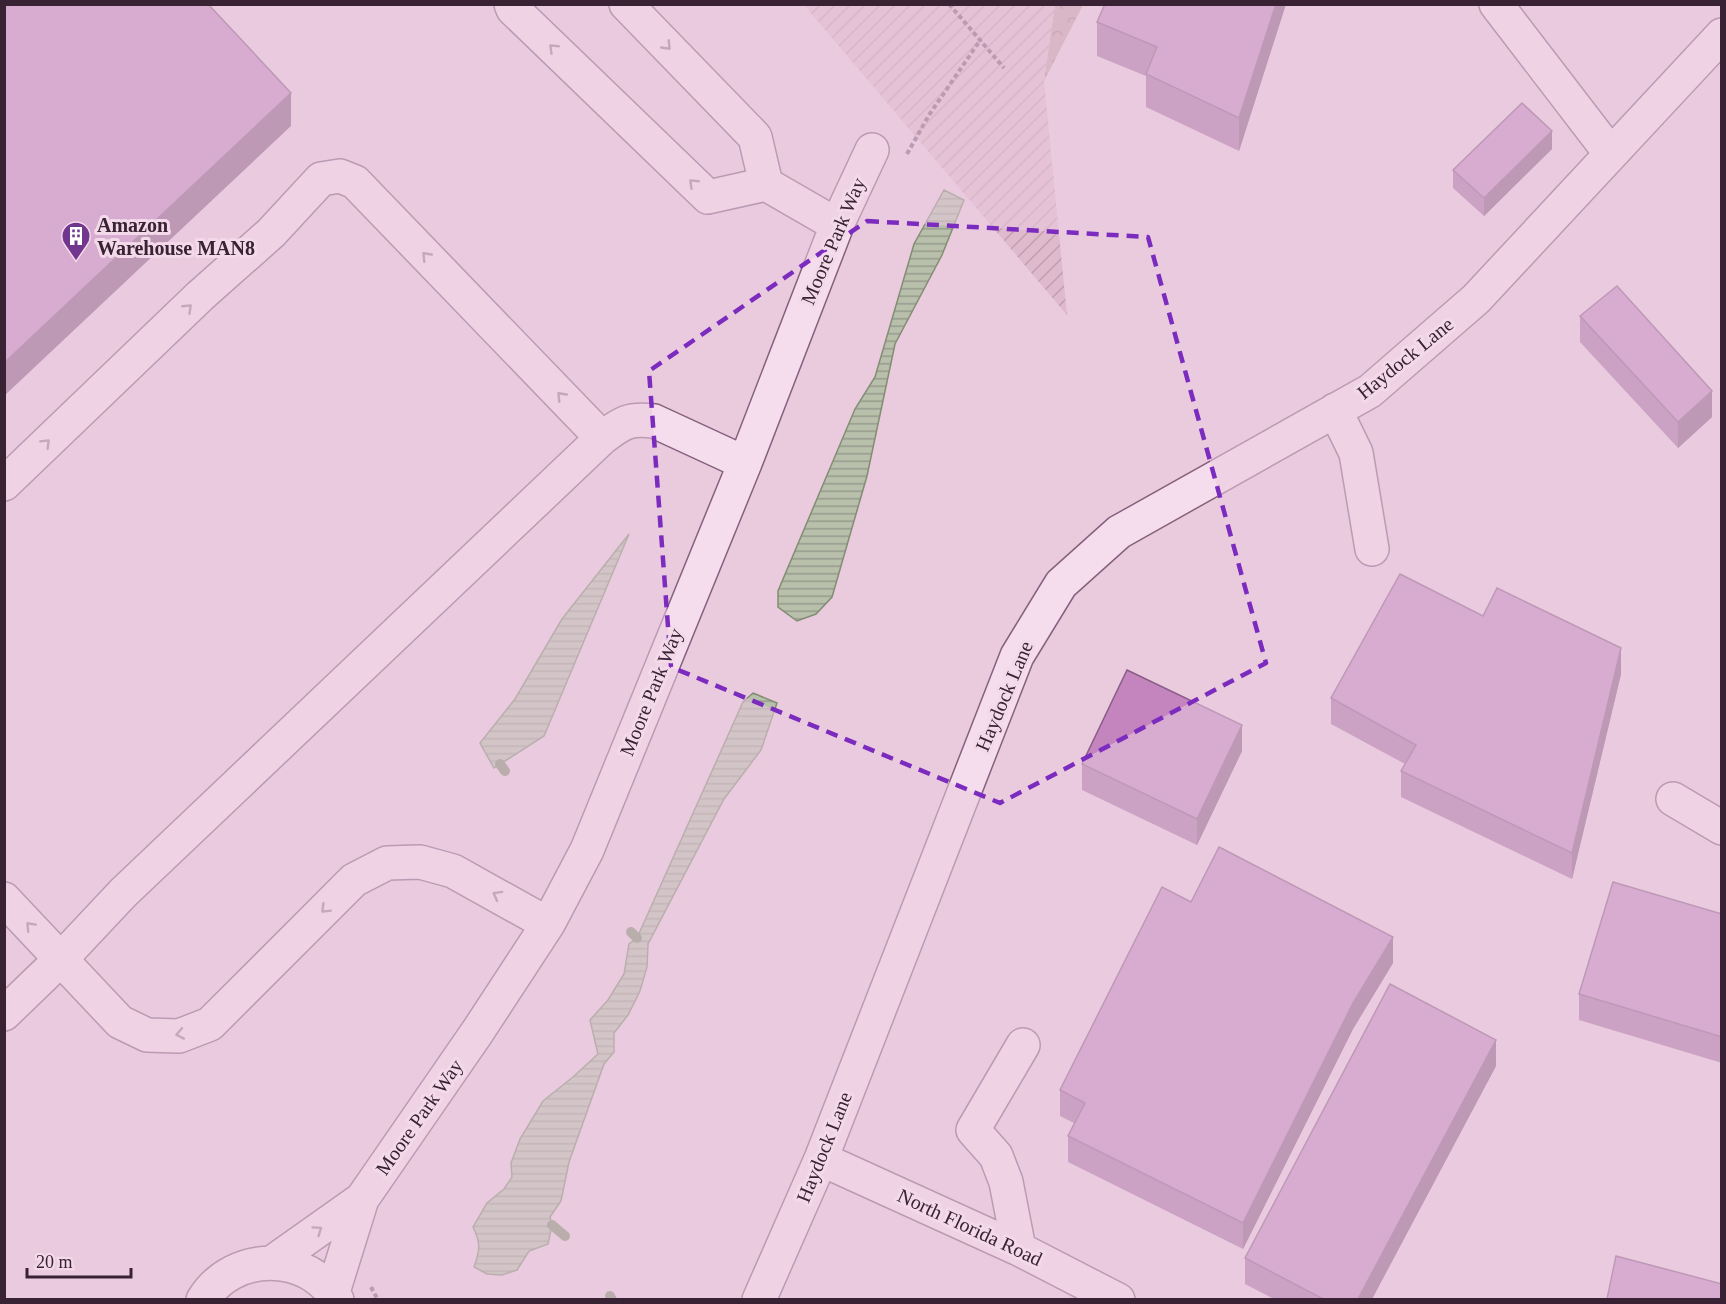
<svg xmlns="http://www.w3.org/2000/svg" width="1726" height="1304" viewBox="0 0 1726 1304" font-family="Georgia,serif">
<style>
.farmland{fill:url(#farmland-furrows)}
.forest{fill:url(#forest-crowns)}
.water{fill:url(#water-rules);stroke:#828d72;stroke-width:1.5}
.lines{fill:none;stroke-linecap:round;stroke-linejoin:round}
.stream{stroke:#828d72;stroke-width:10}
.minor-casing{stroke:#85617e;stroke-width:36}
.path{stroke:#85617e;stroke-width:4;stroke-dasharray:4.5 3;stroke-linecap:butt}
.minor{stroke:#f6dded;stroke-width:33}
.wall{fill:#a972a4}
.shaded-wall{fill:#895d86}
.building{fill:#c485bf;stroke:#895d86;stroke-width:1.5}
.oneway{stroke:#978090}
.marked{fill:none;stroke:#7b2cbf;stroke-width:4.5;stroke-dasharray:12 8;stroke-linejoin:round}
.labels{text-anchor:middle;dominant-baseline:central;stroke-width:6;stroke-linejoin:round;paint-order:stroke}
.poi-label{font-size:20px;font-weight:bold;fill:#382234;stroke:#f3d9e9;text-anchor:start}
.street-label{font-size:20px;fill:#382234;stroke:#f3d9e9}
</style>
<defs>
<pattern id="farmland-furrows" width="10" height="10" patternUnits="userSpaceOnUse" patternTransform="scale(1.5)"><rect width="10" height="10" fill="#dfb9cc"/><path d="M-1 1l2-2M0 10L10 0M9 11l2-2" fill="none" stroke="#c09fb0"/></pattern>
<pattern id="forest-crowns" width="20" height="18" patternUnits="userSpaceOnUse" patternTransform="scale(1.5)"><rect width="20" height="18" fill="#c89fa8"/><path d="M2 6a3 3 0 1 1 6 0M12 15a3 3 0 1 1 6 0" fill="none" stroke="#a3818a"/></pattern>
<pattern id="water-rules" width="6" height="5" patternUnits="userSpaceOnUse" patternTransform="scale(1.5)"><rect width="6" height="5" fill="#b8bfab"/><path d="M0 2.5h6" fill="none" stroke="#979b8c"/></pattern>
</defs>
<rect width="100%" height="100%" fill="#eacbde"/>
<path class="farmland" d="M804,5H1055L1044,81L1067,315Z"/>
<path class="forest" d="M1055,5H1083L1044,81Z"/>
<path class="water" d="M944,190L964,200L942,255L895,344L867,476L832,597L816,614L797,621L778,607V591L855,409L875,377L914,244Z
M629,534L544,736L494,768L480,743L515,699L562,619Z
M753,693L777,703L761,750L724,799L648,944L647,967L640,991L628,1015L614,1033V1052L604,1064L569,1162L561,1201L550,1217L552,1225L548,1244L529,1251L517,1270L502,1275L487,1274L474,1267C480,1250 481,1243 473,1227L487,1203L504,1189L512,1177L511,1163L520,1139L543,1101L573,1077L598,1054L590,1020L608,1000L624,974L629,944L637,938L743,702Z"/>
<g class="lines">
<path class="stream" d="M500,764L505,771
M631,932L637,938
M552,1225L565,1236
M610,1296L612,1300"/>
<g class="minor-casing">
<path id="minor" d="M511,4L513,9L708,197L766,184L837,225
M626,4L755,137L766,184
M1496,4L1611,154
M1335,410L1356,453L1372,549
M4,484L200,296L271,233L321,179L340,176L355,182L602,438
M1673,799L1722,828
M4,899L120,1022L147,1035L179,1036L210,1024L354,880L387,863L420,862L453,871L548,924
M4,1014L61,959L123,893L602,438C622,423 628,418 654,421L745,463
M821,1159L1019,1249L1118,1300
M1019,1249L1006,1182L996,1156L973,1130L1023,1045
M273,1262L362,1199
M333,1292L362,1199L478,1031L548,924L587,850L745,463L837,225L872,150
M203,1300C233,1251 308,1251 337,1300
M759,1300L821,1159L1017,656L1061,584L1119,532L1370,391L1476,299L1722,35"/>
</g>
<path class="path" d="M949,4L1004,68
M907,154L929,115L981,39
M371,1287L378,1300"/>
<use href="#minor" class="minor"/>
</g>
<path class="wall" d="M1286,4L1239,151L1146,107V76L1097,56V22Z
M1552,149L1484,216L1453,188V170Z
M1580,316L1712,417L1678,448L1580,342Z
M1483,616L1621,674L1572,879L1401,797V771L1405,764L1331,724V698Z
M1242,751L1197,845L1082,790V764Z
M1191,902L1393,963L1353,1029L1243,1249L1068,1162V1136L1074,1123L1060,1116V1090Z
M1722,914V1063L1579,1020V994Z
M1496,1066L1372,1299H1274L1245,1284V1258Z"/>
<path class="shaded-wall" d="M1276,4H1286L1239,151V118Z
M291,93V126L4,396V363Z
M1552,131V149L1484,216V198Z
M1712,391V417L1678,448V422Z
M1621,648V674L1572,879V853Z
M1242,725V751L1197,845V819Z
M1393,937V963L1353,1029L1243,1249V1223L1353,1003Z
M1496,1040V1066L1372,1299H1358Z"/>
<path class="building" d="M4,4H208L291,93L4,363Z
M1105,4H1276L1239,118L1146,74L1157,47L1097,22Z
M1522,103L1552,131L1484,198L1453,170Z
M1617,286L1712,391L1678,422L1580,316Z
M1400,574L1483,616L1497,588L1621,648L1572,853L1401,771L1416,745L1331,698Z
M1127,670L1242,725L1197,819L1082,764Z
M1219,847L1393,937L1353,1003L1243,1223L1068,1136L1085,1103L1060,1090L1162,887L1191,902Z
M1613,882L1722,914V1037L1579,994Z
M1390,984L1496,1040L1358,1299H1323L1245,1258Z
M1616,1256L1722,1284V1299H1607Z"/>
<defs><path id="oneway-chevron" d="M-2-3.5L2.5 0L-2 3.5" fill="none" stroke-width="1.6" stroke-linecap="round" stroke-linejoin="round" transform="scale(1.5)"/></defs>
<g class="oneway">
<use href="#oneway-chevron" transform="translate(667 46) rotate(46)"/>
<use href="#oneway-chevron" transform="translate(553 48) rotate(-136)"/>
<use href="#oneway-chevron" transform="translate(693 183) rotate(-136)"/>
<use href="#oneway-chevron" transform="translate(426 256) rotate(-134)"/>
<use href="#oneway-chevron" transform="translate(188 308) rotate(-44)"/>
<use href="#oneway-chevron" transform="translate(561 396) rotate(-134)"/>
<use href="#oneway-chevron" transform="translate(46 443) rotate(-45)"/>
<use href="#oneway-chevron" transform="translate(497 895) rotate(-151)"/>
<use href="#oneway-chevron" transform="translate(325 909) rotate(135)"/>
<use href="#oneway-chevron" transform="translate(30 926) rotate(-133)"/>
<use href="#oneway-chevron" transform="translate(180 1034) rotate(169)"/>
<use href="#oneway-chevron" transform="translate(318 1230) rotate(-35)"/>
</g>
<path d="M0 0H1726V1304H0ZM867,221L1148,237L1266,663L1000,803L671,667L649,371Z" fill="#eacbde" fill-opacity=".55" fill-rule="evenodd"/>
<path class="marked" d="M867,221L1148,237L1266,663L1000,803L671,667L649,371Z"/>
<defs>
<g id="building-pin" transform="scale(1.5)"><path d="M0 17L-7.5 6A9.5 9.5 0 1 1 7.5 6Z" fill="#71378e" stroke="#f3d9e9"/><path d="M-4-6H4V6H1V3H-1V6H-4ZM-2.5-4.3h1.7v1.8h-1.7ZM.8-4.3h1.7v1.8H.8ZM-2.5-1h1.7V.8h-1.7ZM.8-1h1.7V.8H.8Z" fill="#fff"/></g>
</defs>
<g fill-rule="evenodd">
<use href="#building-pin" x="76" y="236"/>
</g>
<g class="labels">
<g class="poi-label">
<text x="97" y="225">Amazon<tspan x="97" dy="23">Warehouse MAN8</tspan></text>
</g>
<g class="street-label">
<text transform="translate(833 241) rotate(-67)">Moore Park Way</text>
<text transform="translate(1405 358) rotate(-39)">Haydock Lane</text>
<text transform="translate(651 692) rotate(-68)">Moore Park Way</text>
<text transform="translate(1004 696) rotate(-67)">Haydock Lane</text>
<text transform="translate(419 1117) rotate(-55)">Moore Park Way</text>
<text transform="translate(824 1147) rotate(-68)">Haydock Lane</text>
<text transform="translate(970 1227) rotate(25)">North Florida Road</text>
</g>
</g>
<rect width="1726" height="1304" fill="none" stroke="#382234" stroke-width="12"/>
<path d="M27 1268v9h104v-9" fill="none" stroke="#382234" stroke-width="3"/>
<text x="36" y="1268" font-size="18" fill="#382234" stroke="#f3d9e9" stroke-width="4.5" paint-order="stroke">20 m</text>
</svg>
